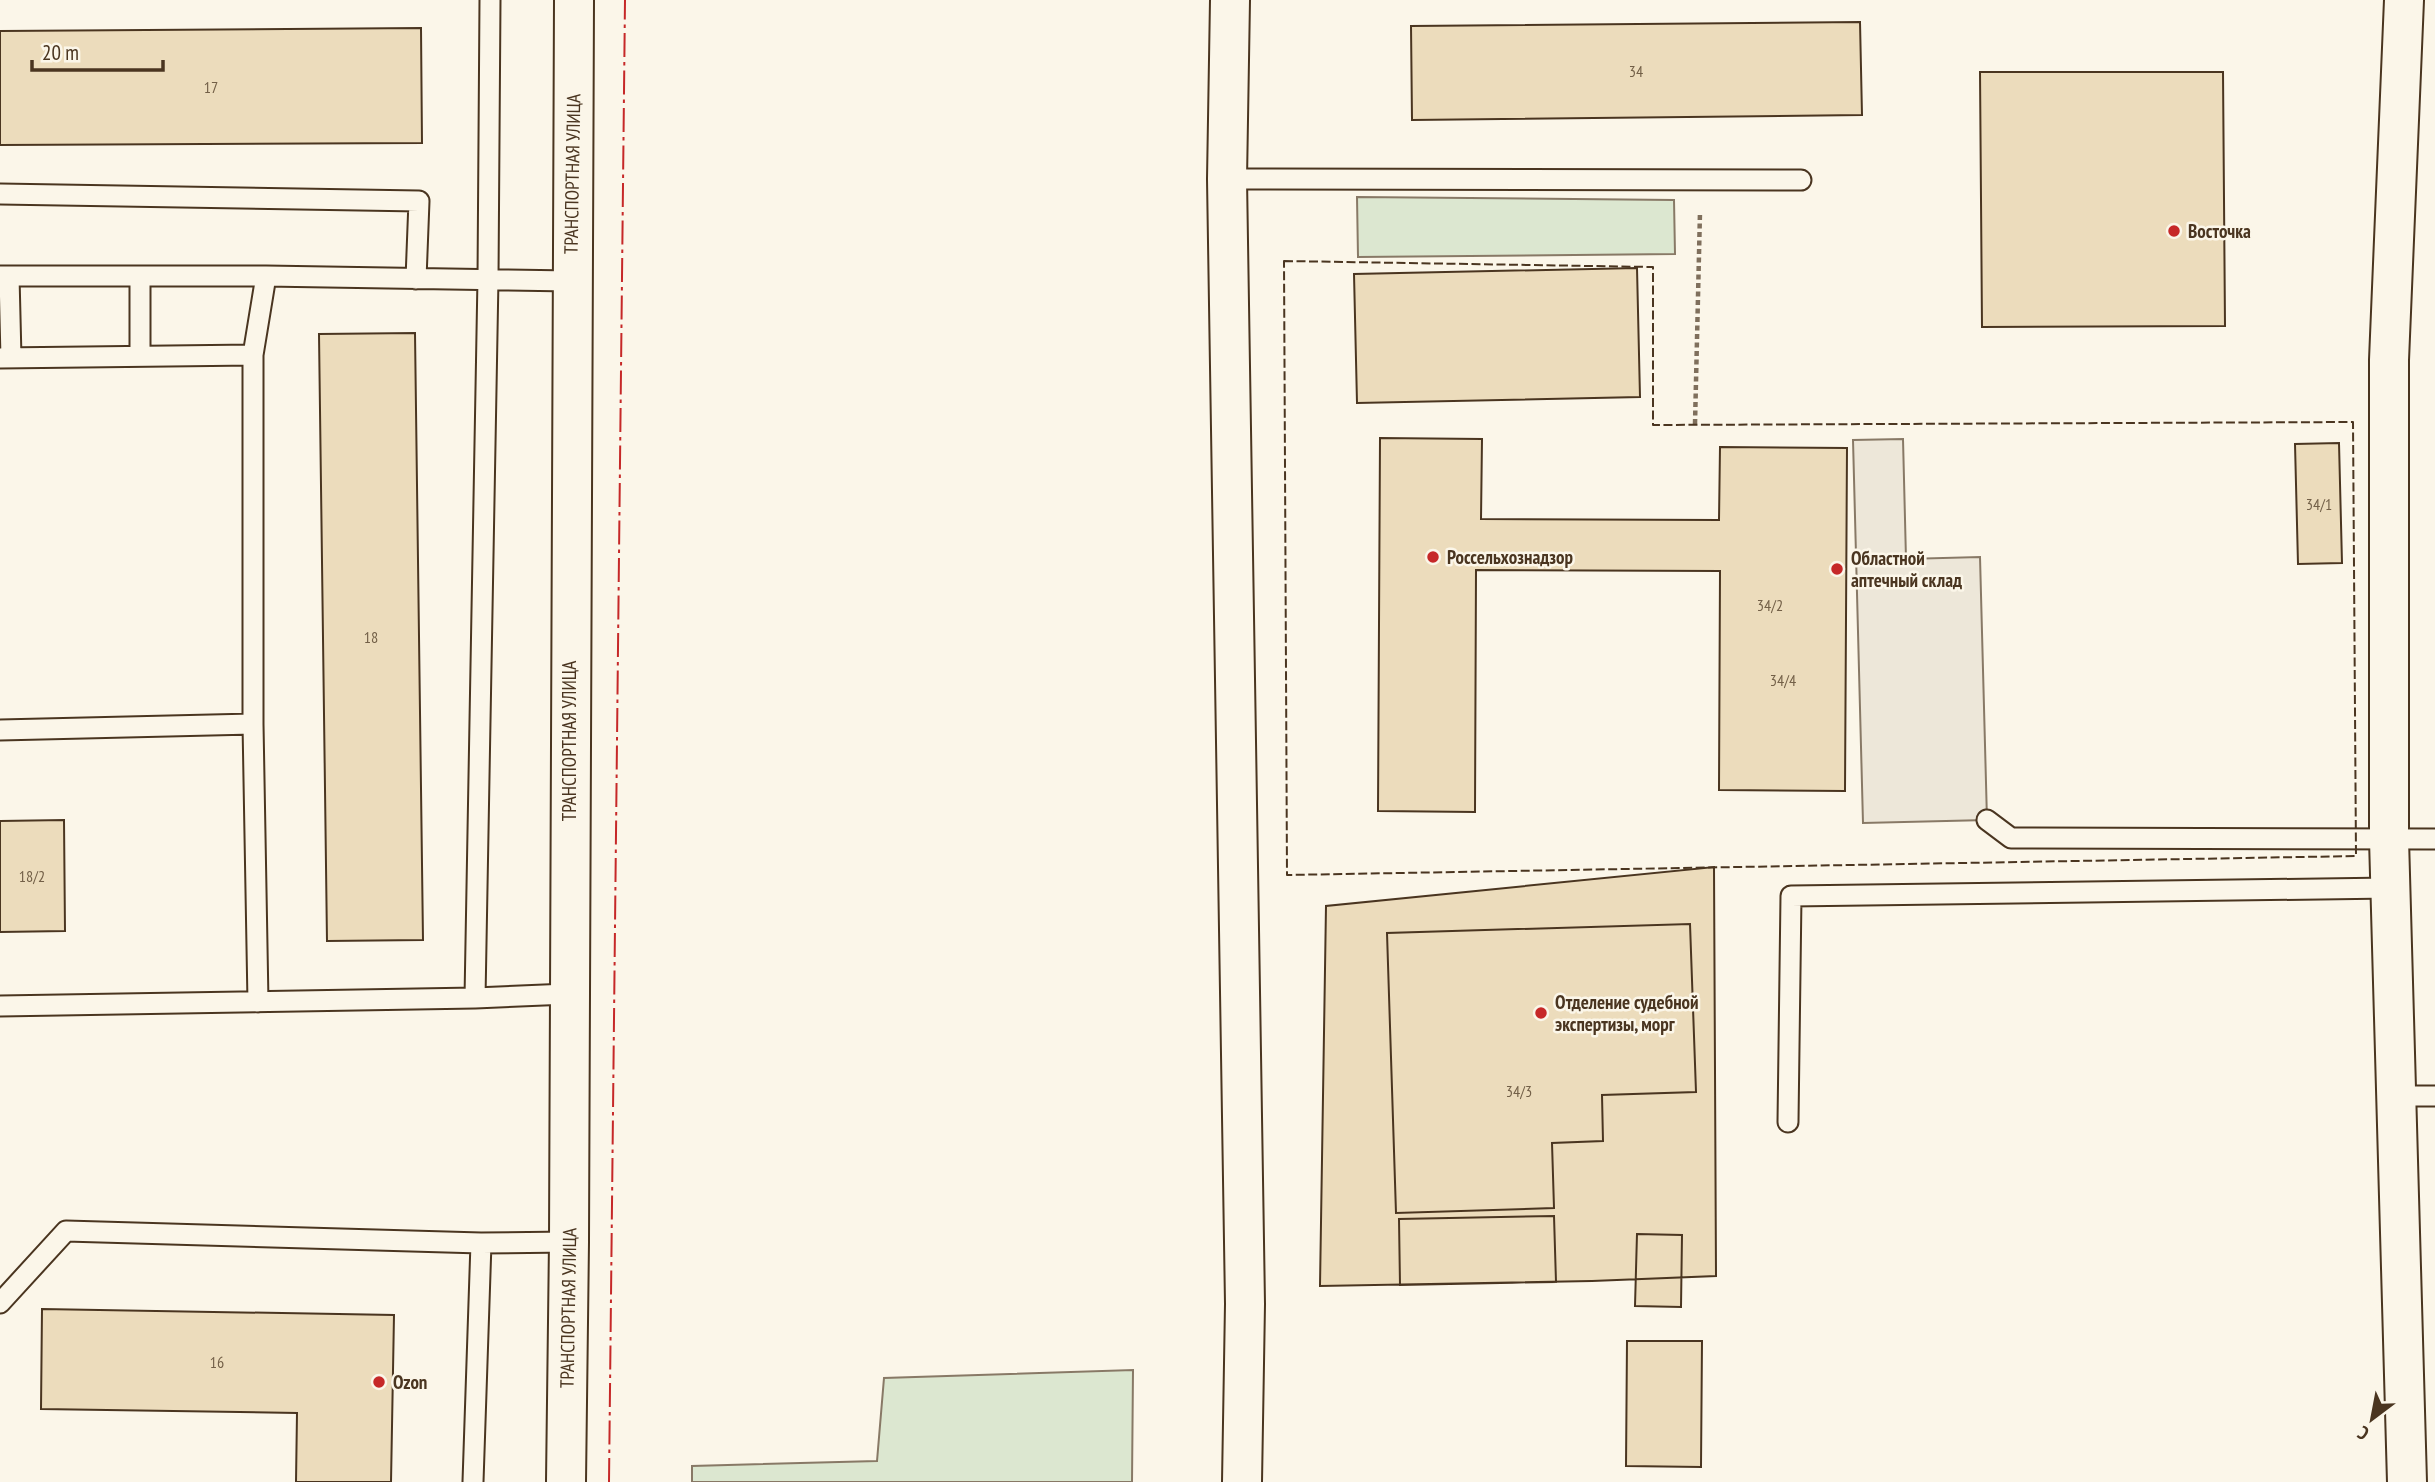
<svg xmlns="http://www.w3.org/2000/svg" width="2435" height="1482" viewBox="0 0 2435 1482" font-family="'PT Sans Narrow',sans-serif">
<style>
.green{fill:#dce7d0;stroke:#887966;stroke-width:2}
.parking{fill:#ede7d9;stroke:#887966;stroke-width:2}
.building{fill:#ecdcbc;stroke:#4a3520;stroke-width:2}
.lines{fill:none;stroke-linecap:round;stroke-linejoin:round}
.lane-casing{stroke:#4a3520;stroke-width:23}
.street-casing{stroke:#4a3520;stroke-width:42}
.secondary-casing{stroke:#4a3520;stroke-width:42}
.path{stroke:#7f6f5c;stroke-width:4.5;stroke-dasharray:5 3.5;stroke-linecap:butt}
.lane{stroke:#fbf6e9;stroke-width:19}
.street{stroke:#fbf6e9;stroke-width:38}
.secondary{stroke:#fbf6e9;stroke-width:38}
.fence{stroke:#4a3520;stroke-width:2;stroke-dasharray:9 3.5;stroke-linecap:butt}
.power{stroke:#c62828;stroke-width:2;stroke-dasharray:24 5 3.5 5;stroke-linecap:butt}
.poi-dot{fill:#c62828;stroke:#fbf6e9;stroke-width:2.5}
.labels{text-anchor:middle;dominant-baseline:central;stroke-width:5;stroke-linejoin:round;paint-order:stroke}
.number-label{font-size:16px;fill:#725f47}
.street-label{font-size:19px;fill:#4a3520;stroke:#fbf6e9}
.poi-label{font-size:19px;font-weight:bold;fill:#4a3520;stroke:#fbf6e9;text-anchor:start}
</style>
<rect width="100%" height="100%" fill="#fbf6e9"/>
<path class="green" d="M1357,197L1674,200L1675,254L1358,257Z
M1133,1370L1132,1482H692V1466L877,1461L884,1378Z"/>
<path class="parking" d="M1903,439L1906,559L1980,557L1987,820L1863,823L1853,440Z"/>
<path class="building" d="M1860,22L1862,115L1412,120L1411,26Z
M421,28L422,143L0,145V31Z
M1980,72H2223L2225,326L1982,327Z
M1637,268L1640,397L1357,403L1354,274Z
M415,333L423,940L327,941L319,334Z
M1380,438L1482,439L1481,519L1719,520L1720,447L1847,448L1845,791L1719,790L1720,571L1476,570L1475,812L1378,811Z
M2339,443L2342,563L2298,564L2295,444Z
M64,820L65,931L0,932V821Z
M1714,867L1716,1276L1592,1281L1320,1286L1326,906Z
M1690,924L1696,1092L1602,1095L1603,1141L1552,1143L1554,1208L1396,1213L1387,933Z
M1554,1216L1556,1282L1400,1285L1399,1219Z
M1637,1234L1682,1235L1681,1307L1635,1306Z
M42,1309L394,1315L391,1482H296L297,1413L41,1409Z
M1627,1341H1702L1701,1467L1626,1466Z"/>
<g class="lines">
<g class="lane-casing">
<path id="lane" d="M1227,179L1801,180
M0,194L419,201L416,279
M0,276H266L571,281
M9,276L11,358
M140,355V276
M253,355L266,276
M0,358L253,355V724L258,1002
M0,730L253,724
M1987,820L2011,838L2435,839
M475,998L488,278L490,0
M0,1006L475,998L568,994
M2395,1096H2435
M1788,1122L1791,896L2390,888
M0,1303L66,1231L481,1243L569,1242
M473,1482L481,1243"/>
</g>
<g class="street-casing">
<path id="street" d="M1230,0L1227,179L1245,1304L1242,1482
M2404,0L2389,360V839L2407,1482"/>
</g>
<g class="secondary-casing">
<path id="secondary" d="M566,1482L569,1242L574,0"/>
</g>
<path class="path" d="M1695,424L1700,212"/>
<use href="#lane" class="lane"/>
<use href="#street" class="street"/>
<use href="#secondary" class="secondary"/>
<path class="fence" d="M1284,261L1653,267V425L2353,422L2356,856L1287,875Z"/>
<path class="power" d="M609,1482L625,0"/>
</g>
<g class="poi-dot">
<circle cx="2174" cy="231" r="7"/>
<circle cx="1433" cy="557" r="7"/>
<circle cx="1837" cy="569" r="7"/>
<circle cx="1541" cy="1013" r="7"/>
<circle cx="379" cy="1382" r="7"/>
</g>
<g class="labels">
<g class="number-label">
<text x="1636" y="71">34</text>
<text x="211" y="87">17</text>
<text x="2319" y="504">34/1</text>
<text x="1770" y="605">34/2</text>
<text x="371" y="637">18</text>
<text x="1783" y="680">34/4</text>
<text x="32" y="876">18/2</text>
<text x="1519" y="1091">34/3</text>
<text x="217" y="1362">16</text>
</g>
<g class="street-label">
<text transform="translate(572 174) rotate(-89)">ТРАНСПОРТНАЯ УЛИЦА</text>
<text transform="translate(569 741) rotate(-90)">ТРАНСПОРТНАЯ УЛИЦА</text>
<text transform="translate(568 1308) rotate(-89)">ТРАНСПОРТНАЯ УЛИЦА</text>
</g>
<g class="poi-label">
<text x="2188" y="231">Восточка</text>
<text x="1447" y="557">Россельхознадзор</text>
<text x="1851" y="558">Областной<tspan x="1851" dy="22">аптечный склад</tspan></text>
<text x="1555" y="1002">Отделение судебной<tspan x="1555" dy="22">экспертизы, морг</tspan></text>
<text x="393" y="1382">Ozon</text>
</g>
</g>
<g transform="translate(2372 1419) rotate(212)" stroke="#fbf6e9" stroke-width="5" paint-order="stroke">
<path d="M0-5L12 26L0 18L-12 26Z" fill="#4a3520"/>
<text y="-10" font-size="19" font-weight="bold" text-anchor="middle" fill="#4a3520">С</text>
</g>
<path d="M32 60v10h131v-10" fill="none" stroke="#4a3520" stroke-width="3.5"/>
<text x="42" y="60" font-size="21" fill="#4a3520" stroke="#fbf6e9" stroke-width="5" paint-order="stroke">20 m</text>
</svg>
